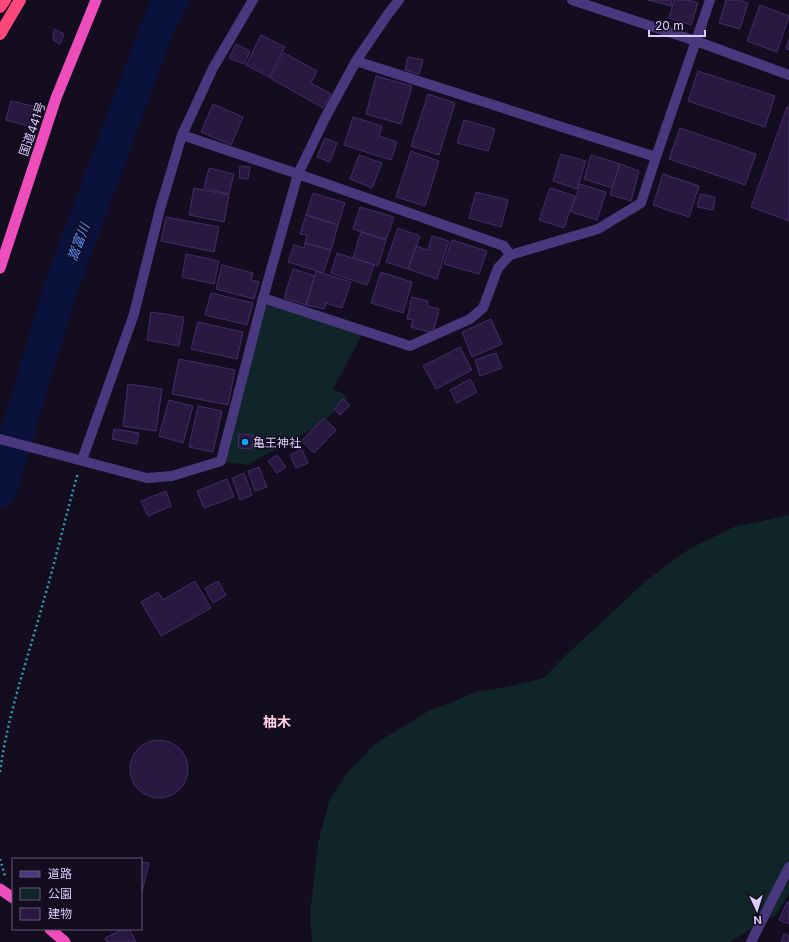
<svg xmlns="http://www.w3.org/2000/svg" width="789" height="942" viewBox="0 0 789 942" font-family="Inter,'Noto Sans JP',sans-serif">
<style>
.green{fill:#102529}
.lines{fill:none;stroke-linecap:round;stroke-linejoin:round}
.river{stroke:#0a113b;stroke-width:34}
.building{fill:#291940;stroke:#452b6b}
.path{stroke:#2f9caf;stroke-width:2.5;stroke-dasharray:2 3;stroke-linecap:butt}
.minor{stroke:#49387e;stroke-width:10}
.trunk{stroke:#ee4ebb;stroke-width:11}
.motorway{stroke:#fc487a;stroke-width:12}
.poi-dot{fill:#04a9f2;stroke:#140d1f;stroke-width:1.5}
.labels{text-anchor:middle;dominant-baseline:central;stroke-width:3;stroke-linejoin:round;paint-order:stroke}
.street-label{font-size:12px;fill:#dccbfe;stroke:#140d1f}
.poi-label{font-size:12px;fill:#dccbfe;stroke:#140d1f;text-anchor:start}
.water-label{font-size:13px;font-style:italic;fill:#5b91fd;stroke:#140d1f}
.quarter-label{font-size:14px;font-weight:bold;fill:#fecde2;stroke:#140d1f}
</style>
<rect width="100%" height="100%" fill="#140d1f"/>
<path class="green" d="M263,298L364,331L333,389L346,395L347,402L314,428L247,465L221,461Z
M789,515V893L776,915L729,942H312L310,915L318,843L330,798L348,772L375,744L427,712L477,692L511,686L544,678L563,658L647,580L689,549L734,527Z"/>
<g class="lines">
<path class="river" d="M0,490L62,284L163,13L173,0"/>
</g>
<path class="building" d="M648,0H672L671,6Z
M674,0H688L698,3L691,25L669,18Z
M726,0H739L748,3L740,29L719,23Z
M760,5L789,16L777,52L747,41Z
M54,29L64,34L60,44L53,40Z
M261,35L285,47L269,77L246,65Z
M789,39V50L786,49Z
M236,44L250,51L244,64L229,58Z
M284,53L317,71L311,83L331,94L323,108L270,78Z
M408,57L423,60L419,74L405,70Z
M698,71L775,96L765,127L688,101Z
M376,76L412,86L401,124L366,114Z
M428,94L455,103L439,155L411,146Z
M11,101L37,107L32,127L6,120Z
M213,104L243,117L231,145L201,132Z
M787,107L789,108V221L751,207Z
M353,117L382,126L379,136L397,142L391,160L344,145Z
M464,120L495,129L488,151L457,143Z
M680,128L756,154L745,185L669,159Z
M325,138L337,143L330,162L317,157Z
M411,151L439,161L425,206L396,197Z
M561,154L586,161L577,189L553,181Z
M359,155L382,163L372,188L350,179Z
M591,155L620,164L612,188L584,179Z
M620,164L639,171L631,201L610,195Z
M240,166L250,167L248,179L239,178Z
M209,168L234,174L229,194L204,188Z
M663,174L699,186L689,217L653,205Z
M580,184L606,192L597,220L571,212Z
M194,188L229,195L224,222L189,215Z
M550,188L575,196L564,228L539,220Z
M476,192L508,200L501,227L469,218Z
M313,193L345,203L338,225L306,215Z
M700,194L715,197L713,210L697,207Z
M360,207L394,217L386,240L353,229Z
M306,215L338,225L331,250L305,243L307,235L300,234Z
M166,217L219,227L214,252L161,241Z
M398,228L420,236L408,269L386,262Z
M361,232L386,240L378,266L353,258Z
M432,236L449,241L437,279L408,269L416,246L428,250Z
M452,240L487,251L479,274L444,264Z
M305,243L331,250L323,273L288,262L294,245L304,248Z
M337,253L374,265L367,285L331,273Z
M186,254L219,261L214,284L182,277Z
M222,265L253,273L251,280L259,282L254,299L216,289Z
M293,269L315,276L306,305L284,298Z
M316,271L351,282L342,308L326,303L324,309L306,305Z
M381,272L412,282L403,313L371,303Z
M211,293L253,303L247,325L205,315Z
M412,297L428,301L427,306L439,309L433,333L411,327L413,320L407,319Z
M151,312L184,317L179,346L147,340Z
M491,319L502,344L472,357L462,332Z
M198,322L243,332L237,359L191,349Z
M460,347L472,370L436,389L423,366Z
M496,353L502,368L480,376L475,360Z
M179,359L235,370L228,405L172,394Z
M470,379L477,392L457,403L450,390Z
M128,384L162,389L156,431L123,426Z
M343,399L350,405L340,415L334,409Z
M169,400L193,406L183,443L159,436Z
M198,406L222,411L213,452L189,447Z
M324,418L336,430L314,453L301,441Z
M114,429L139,433L137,444L112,439Z
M239,434L253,435L252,449L238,448Z
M302,449L308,463L296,468L290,455Z
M277,455L286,467L277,473L268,461Z
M259,467L267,487L255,491L248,471Z
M244,473L252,495L240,500L232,478Z
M227,479L234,497L204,508L197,491Z
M166,491L171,506L148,516L141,501Z
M195,581L211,608L161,636L141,602L158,592L163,600Z
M218,581L226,595L213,603L205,588Z
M130 769a29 29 0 1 1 58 0a29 29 0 1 1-58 0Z
M141,862L149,863L141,896Z
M787,902H789V924L779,920Z
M123,929H129L136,942H107L105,938Z
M784,934L789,936V942H781Z"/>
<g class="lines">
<path class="path" d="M0,772C8,712 29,655 45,596C57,555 66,514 78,473
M0,859L5,876"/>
<path class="minor" d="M572,0L696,41L789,75
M356,61L656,157L710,0
M182,135L298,174L504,246L510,255L598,229L641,203L656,157
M263,298L410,346L470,319L483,308L498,268L510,255
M0,439L147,478L172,476L221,461L263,298L298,174L325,118L356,61L388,14L399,0
M82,460L134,314L160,209L182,135L213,68L253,0
M751,942L789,867"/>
<path class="trunk" d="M0,268L56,98L96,0
M0,889L13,898
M50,929L65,942"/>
<path class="motorway" d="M0,7L5,0
M0,34L20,0"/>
</g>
<circle class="poi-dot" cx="245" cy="442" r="4"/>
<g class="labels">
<g class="street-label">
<text transform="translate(32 129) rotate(-71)">国道441号</text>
</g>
<g class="poi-label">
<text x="253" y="442">亀王神社</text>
</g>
<g class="water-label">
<text transform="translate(78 242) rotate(-69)">嵩富川</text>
</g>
<g class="quarter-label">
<text x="277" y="721">柚木</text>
</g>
</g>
<rect x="12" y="858" width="130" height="72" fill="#140d1f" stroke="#645978"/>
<rect x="20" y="871" width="20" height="6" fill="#49387e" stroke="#645978"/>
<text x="48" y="878" font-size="12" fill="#dccbfe">道路</text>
<rect x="20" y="888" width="20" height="12" fill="#102529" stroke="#645978"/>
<text x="48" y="898" font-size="12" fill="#dccbfe">公園</text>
<rect x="20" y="908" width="20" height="12" fill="#291940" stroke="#645978"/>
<text x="48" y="918" font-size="12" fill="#dccbfe">建物</text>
<g transform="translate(757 910) rotate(176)" stroke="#140d1f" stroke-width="3" paint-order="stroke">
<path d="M0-3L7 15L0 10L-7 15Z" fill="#dccbfe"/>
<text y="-6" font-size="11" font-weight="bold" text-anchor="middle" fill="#dccbfe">N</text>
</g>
<path d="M649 30v6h56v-6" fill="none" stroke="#dccbfe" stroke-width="2"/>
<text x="655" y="30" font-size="12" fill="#dccbfe" stroke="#140d1f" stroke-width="3" paint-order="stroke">20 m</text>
</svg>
